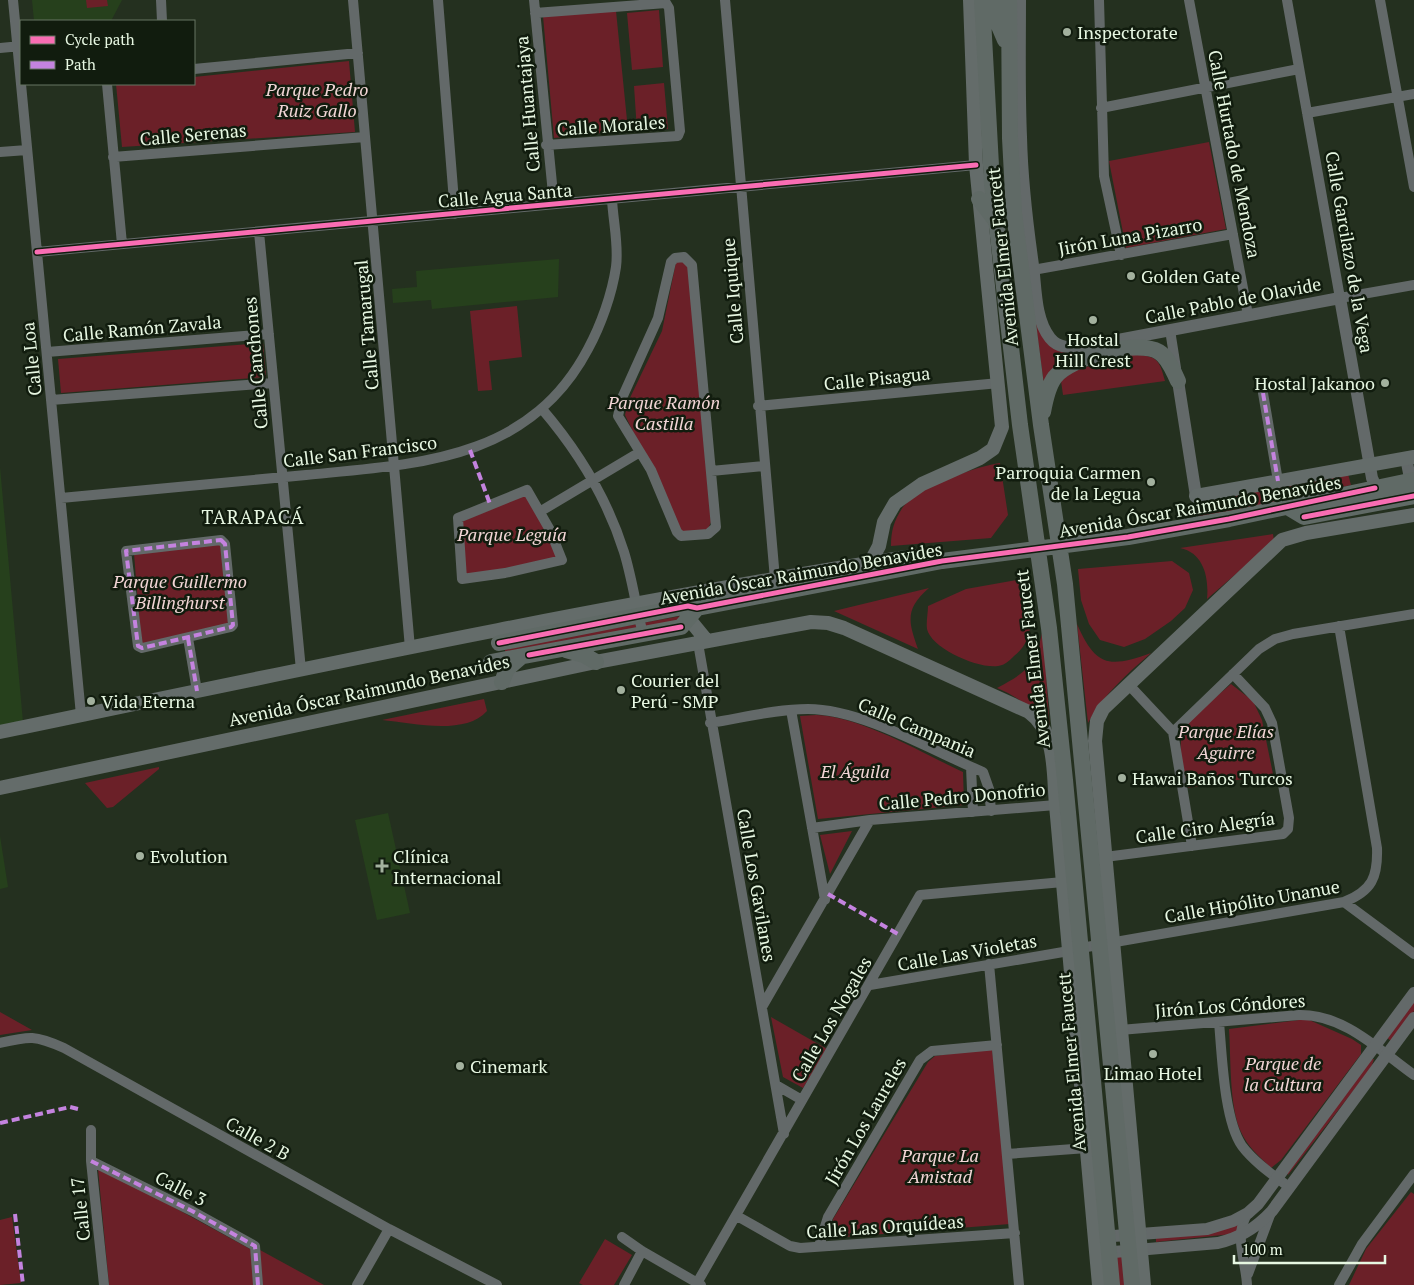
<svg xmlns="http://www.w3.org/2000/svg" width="1414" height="1285" viewBox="0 0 1414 1285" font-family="'PT Serif',serif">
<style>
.built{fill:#26401c}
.green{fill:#6b2028}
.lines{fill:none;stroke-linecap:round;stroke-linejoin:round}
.minor{stroke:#636969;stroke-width:10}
.tertiary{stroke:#636969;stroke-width:12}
.secondary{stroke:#646c6a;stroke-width:14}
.primary{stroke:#606a66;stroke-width:16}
.quiet{stroke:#c483df;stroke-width:4;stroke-dasharray:8 4;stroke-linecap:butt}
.cycleway-casing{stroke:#111c0e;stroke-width:8}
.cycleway{stroke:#f96db3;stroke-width:5}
.poi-dot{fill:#a3b19e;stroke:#111c0e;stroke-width:2}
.labels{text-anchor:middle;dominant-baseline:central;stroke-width:5;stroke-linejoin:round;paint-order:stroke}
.poi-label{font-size:18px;fill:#e7f7e2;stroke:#111c0e;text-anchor:start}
.park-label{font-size:18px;font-style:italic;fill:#f3d6d6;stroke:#111c0e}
.street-label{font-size:18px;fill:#e7f7e2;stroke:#111c0e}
.neighbourhood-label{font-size:19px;letter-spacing:1px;fill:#e7f7e2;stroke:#111c0e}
</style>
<rect width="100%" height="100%" fill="#24301f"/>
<path class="built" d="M32,0H122L111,21H34Z
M559,259L558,297L432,309L431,300L393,303L392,289L417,287L416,271Z
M0,467L23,722L0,727Z
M388,813L410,913L377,920L355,820Z
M0,836L8,887L0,889Z"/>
<path class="green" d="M86,0H107L108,6L87,8Z
M659,10L663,67L632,70L627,13Z
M616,11L628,130L554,138L543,16Z
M349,61L355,132L122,147L116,84H194V77Z
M664,83L668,129L637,131L634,86Z
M1209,142L1226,229L1126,248L1109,161Z
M676,262H688L711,522L707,531L682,534L625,415L628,402L662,331Z
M517,306L522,357L489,361L492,390L478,391L470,311Z
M1034,311L1047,336L1073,354L1060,362L1044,385Z
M263,343L266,377L61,393L58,359Z
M1134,354C1157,357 1159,358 1165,381L1063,395L1061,381L1075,370Z
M1000,463L1008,515L991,538L891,546C891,531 894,520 903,507C918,487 977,466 1000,463Z
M1348,474L1351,485L1180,523L1198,517L1215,496Z
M526,494L558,554L555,559L469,575L465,573L461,522Z
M1273,534L1274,541L1207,599C1209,578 1204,553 1180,548Z
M219,544L222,546L229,621L223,628L141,644L134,553Z
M1172,561L1189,573L1193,590L1185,608L1171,621L1145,639L1124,647L1100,640L1089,624L1081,600L1078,569Z
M1022,579C1030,605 1039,637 1014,656C1011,659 1006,664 1002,665C984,672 931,649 927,629C926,622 928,613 928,606L966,589Z
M929,588C905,609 908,621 918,649L834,611Z
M686,615L687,621L505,654V648Z
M1077,624C1096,667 1109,668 1151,653C1127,674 1103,695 1088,723Z
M1043,629L1050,731C1036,711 1019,697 997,688C1029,671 1035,665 1043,629Z
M1231,684L1253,701L1262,720L1273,774L1188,788C1185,774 1179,756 1181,741C1183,718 1215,699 1231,684Z
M484,699L487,711C465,736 412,723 382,720Z
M816,715C860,716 922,753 963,772L964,805L818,819L800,716Z
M159,767V769L113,807L107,808L85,783Z
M852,831L830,874L820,835Z
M1414,997V1011L1391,1041L1385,1036Z
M0,1012L32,1030L0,1035Z
M771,1017L827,1049L803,1088L783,1077Z
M1307,1019L1352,1039L1361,1045V1054L1281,1160L1271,1168C1260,1157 1247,1146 1241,1132C1229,1107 1231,1057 1229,1029Z
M992,1048L1010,1224L832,1238L833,1219L928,1062L935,1056Z
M1374,1059L1371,1068L1288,1175L1286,1170L1368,1060Z
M100,1167L252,1250L254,1285H109L98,1169Z
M1411,1192L1414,1194V1285H1349L1366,1249Z
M12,1217L21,1283L0,1285V1220Z
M1241,1222L1237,1232L1232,1234L1156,1242V1235Z
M605,1239L632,1255L614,1285H583L579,1283Z
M260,1250L324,1285H262Z
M1123,1256L1128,1285H1116V1257Z"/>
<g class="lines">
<path class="minor" d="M13,0L81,715
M161,0L162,21
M353,0L410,648
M438,0L455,214
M534,0L554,204
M725,0L775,579
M1099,0L1104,176L1121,255
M1189,0L1248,315
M1287,0L1340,298L1414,285
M1380,0L1414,187
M535,13L666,3L669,8L680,131L678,136L546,145
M0,48L21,46
M194,69L358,53
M107,84L122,244
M1101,108L1299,69
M1307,113L1414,94
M0,152L27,150
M113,157L365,137
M259,232L301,670
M37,252L976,165
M684,257L692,265L716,527L708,534L681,536L677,532L651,470L618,416L622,398L658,318L671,262L675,258Z
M1033,270L1233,234
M1170,330L1176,368
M47,352L269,334
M1263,393L1278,481
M51,400L273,383
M758,406L999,383
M542,409C578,451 607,498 624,552C632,578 636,607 643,634
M711,471L764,466
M527,490L550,530L562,560L505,573L462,579L458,518Z
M61,498C143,490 224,483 306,475C417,464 529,461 588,349C601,325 612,294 616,267C619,245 613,221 612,199
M541,511L640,452
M221,540L225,544L233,625L231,627L142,648L138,646L126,551Z
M188,638L197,691
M698,643L784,1134
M1129,685L1173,732L1192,846
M791,710L825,900
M710,723C742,718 776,709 808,709C862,709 933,751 983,772L989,789L991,811
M1173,732L1259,649L1275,639L1293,634L1414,614
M971,767L973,812
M812,828L870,820L1056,805
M1105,857L1283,834L1288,829L1289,818L1272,723L1265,708L1233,674
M1344,902L1414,954
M1081,948L1344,902C1372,891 1378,877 1377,848L1339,626
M989,964L1019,1285
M870,985L1069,951
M762,1007L870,820
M1219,1022C1222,1055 1224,1120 1242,1146C1254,1162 1273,1175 1289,1187
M1120,1030L1299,1015C1344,1014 1379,1050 1414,1075
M0,1043C30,1036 35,1035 64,1048L389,1229L497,1285
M776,1085L802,1100
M91,1130V1161L104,1285
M1007,1154L1087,1148
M91,1161L192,1211L255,1246L258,1285
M737,1216L790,1246L800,1248L1015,1233
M622,1237L642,1251L701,1285
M819,1246L828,1217L920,1060L932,1051L997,1045
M1248,1274L1270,1215
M697,1283L920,895L1063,882
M357,1285L389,1229
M624,1285L642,1251
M1247,1285C1246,1261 1233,1235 1248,1213
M1339,1285L1362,1244L1414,1174"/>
<path class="tertiary" d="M1020,0C1020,46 1019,91 1021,137C1022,179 1027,223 1033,265C1036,289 1035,319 1050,338C1058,348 1070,348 1081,347L1340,298L1372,478L1379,494
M1178,381L1196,496
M1406,458L1412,488
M1100,1237L1207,1229L1233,1221L1248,1213L1258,1204L1414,993
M1102,1253L1218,1243C1240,1238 1256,1228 1272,1211L1414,1018"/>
<path class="secondary" d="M1196,496L1414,457
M870,563L879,546L884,522L895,503L922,484L980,458L993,449L1002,427L976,165L970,0
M688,609L689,619L707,641
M0,732C303,669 607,604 913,556L931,557L939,560
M0,788L596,662L811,622L828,623L844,628L1029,712C1057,732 1053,774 1056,805L1099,1285
M1144,1285L1095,741L1097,721L1103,709L1282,540L1306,533L1414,515"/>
<path class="primary" d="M982,0L992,184L1020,425L1049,628L1065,780L1112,1285
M994,0L996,19L1005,40
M1009,0L1010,138L1014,213L1041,425L1065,584L1132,1285
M979,199L995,220
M1043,412C1045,401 1048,386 1055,377C1071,357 1137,339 1159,352C1169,358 1173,371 1178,381
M1289,508L1304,517L1414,496
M499,643L688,606L697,608L942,561L1128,537L1229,519L1414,480
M566,650L584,655L596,662
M491,662L681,627L697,608
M502,682L507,669L521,657"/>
<path class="quiet" d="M1263,393L1278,481
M470,450L490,504
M221,540L225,544L233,625L231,627L142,648L138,646L126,551Z
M188,638L197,691
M828,894L898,934
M0,1123L70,1107L78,1109
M91,1161L192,1211L255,1246L258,1285
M15,1214L23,1285"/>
<g class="cycleway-casing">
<path id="cycleway" d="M37,252L976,165
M1304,517L1414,496
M499,643L688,606L697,608L942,561L1128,537L1229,519L1375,488
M529,655L681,627"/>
</g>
<use href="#cycleway" class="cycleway"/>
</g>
<g class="poi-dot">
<circle cx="1067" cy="32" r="5"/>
<circle cx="1131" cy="276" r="5"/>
<circle cx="1093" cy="320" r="5"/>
<circle cx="1385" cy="383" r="5"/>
<circle cx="1151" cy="482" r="5"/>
<circle cx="621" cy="690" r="5"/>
<circle cx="91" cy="701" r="5"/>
<circle cx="1122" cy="778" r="5"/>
<circle cx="140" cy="856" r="5"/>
<path d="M379.5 858.5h5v5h5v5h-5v5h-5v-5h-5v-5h5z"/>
<circle cx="1153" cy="1054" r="5"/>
<circle cx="460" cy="1066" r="5"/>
</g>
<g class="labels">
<g class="poi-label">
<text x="1077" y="32">Inspectorate</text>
<text x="1141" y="276">Golden Gate</text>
<text x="1093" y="339" text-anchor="middle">Hostal<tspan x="1093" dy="21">Hill Crest</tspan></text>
<text x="1375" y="383" text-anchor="end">Hostal Jakanoo</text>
<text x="1141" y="472" text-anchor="end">Parroquia Carmen<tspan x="1141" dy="21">de la Legua</tspan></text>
<text x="631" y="680">Courier del<tspan x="631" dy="21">Perú - SMP</tspan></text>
<text x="101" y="701">Vida Eterna</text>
<text x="1132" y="778">Hawai Baños Turcos</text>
<text x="150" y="856">Evolution</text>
<text x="393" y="856">Clínica<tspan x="393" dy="21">Internacional</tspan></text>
<text x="470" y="1066">Cinemark</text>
<text x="1153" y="1073" text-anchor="middle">Limao Hotel</text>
</g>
<g class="park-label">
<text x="317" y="89">Parque Pedro<tspan x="317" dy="21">Ruiz Gallo</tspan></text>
<text x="664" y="402">Parque Ramón<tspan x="664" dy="21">Castilla</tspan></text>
<text x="512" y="534">Parque Leguía</text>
<text x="180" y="581">Parque Guillermo<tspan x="180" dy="21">Billinghurst</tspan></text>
<text x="1226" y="731">Parque Elías<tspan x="1226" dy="21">Aguirre</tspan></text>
<text x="855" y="771">El Águila</text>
<text x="1283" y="1063">Parque de<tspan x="1283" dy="21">la Cultura</tspan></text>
<text x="940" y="1155">Parque La<tspan x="940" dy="21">Amistad</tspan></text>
</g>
<g class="street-label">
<text transform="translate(527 104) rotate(-95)">Calle Huantajaya</text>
<text transform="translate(611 125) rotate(-4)">Calle Morales</text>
<text transform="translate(193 134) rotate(-5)">Calle Serenas</text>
<text transform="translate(1235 154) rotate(79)">Calle Hurtado de Mendoza</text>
<text transform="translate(505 195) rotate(-5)">Calle Agua Santa</text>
<text transform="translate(1130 236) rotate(-10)">Jirón Luna Pizarro</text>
<text transform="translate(1350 252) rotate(80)">Calle Garcilazo de la Vega</text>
<text transform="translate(1002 257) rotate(-96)">Avenida Elmer Faucett</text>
<text transform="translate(732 291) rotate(-95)">Calle Iquique</text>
<text transform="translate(1233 300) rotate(-11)">Calle Pablo de Olavide</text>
<text transform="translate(366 325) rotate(-95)">Calle Tamarugal</text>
<text transform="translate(142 328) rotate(-5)">Calle Ramón Zavala</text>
<text transform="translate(31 359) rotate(-96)">Calle Loa</text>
<text transform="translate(255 363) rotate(-95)">Calle Canchones</text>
<text transform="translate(877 378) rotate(-6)">Calle Pisagua</text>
<text transform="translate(360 451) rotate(-7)">Calle San Francisco</text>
<text transform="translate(1200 506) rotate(-10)">Avenida Óscar Raimundo Benavides</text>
<text transform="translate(801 573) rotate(-10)">Avenida Óscar Raimundo Benavides</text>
<text transform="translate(1032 659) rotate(-97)">Avenida Elmer Faucett</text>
<text transform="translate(369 690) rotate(-12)">Avenida Óscar Raimundo Benavides</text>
<text transform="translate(917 727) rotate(23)">Calle Campania</text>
<text transform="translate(962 796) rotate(-5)">Calle Pedro Donofrio</text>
<text transform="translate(1205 827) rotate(-8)">Calle Ciro Alegría</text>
<text transform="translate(757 885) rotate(80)">Calle Los Gavilanes</text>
<text transform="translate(1252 901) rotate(-10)">Calle Hipólito Unanue</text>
<text transform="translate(967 952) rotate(-10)">Calle Las Violetas</text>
<text transform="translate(1230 1005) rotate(-4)">Jirón Los Cóndores</text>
<text transform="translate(831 1019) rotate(-60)">Calle Los Nogales</text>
<text transform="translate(1071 1062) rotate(-95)">Avenida Elmer Faucett</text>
<text transform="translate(865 1121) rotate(-60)">Jirón Los Laureles</text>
<text transform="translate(258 1138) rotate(29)">Calle 2 B</text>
<text transform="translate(181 1188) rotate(27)">Calle 3</text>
<text transform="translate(80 1209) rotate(-96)">Calle 17</text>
<text transform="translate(885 1226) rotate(-4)">Calle Las Orquídeas</text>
</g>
<g class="neighbourhood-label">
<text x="253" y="516">TARAPACÁ</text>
</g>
</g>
<rect x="20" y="20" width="175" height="65" fill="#111c0e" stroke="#677463"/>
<rect x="30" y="36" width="25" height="8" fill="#f96db3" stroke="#677463"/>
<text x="65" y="45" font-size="15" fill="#e7f7e2">Cycle path</text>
<rect x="30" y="61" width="25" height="8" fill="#c483df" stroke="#677463"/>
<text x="65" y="70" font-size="15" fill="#e7f7e2">Path</text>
<path d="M1234 1255v8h151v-8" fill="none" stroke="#e7f7e2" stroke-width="2.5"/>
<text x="1242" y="1255" font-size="15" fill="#e7f7e2" stroke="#111c0e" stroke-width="4" paint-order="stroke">100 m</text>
</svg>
